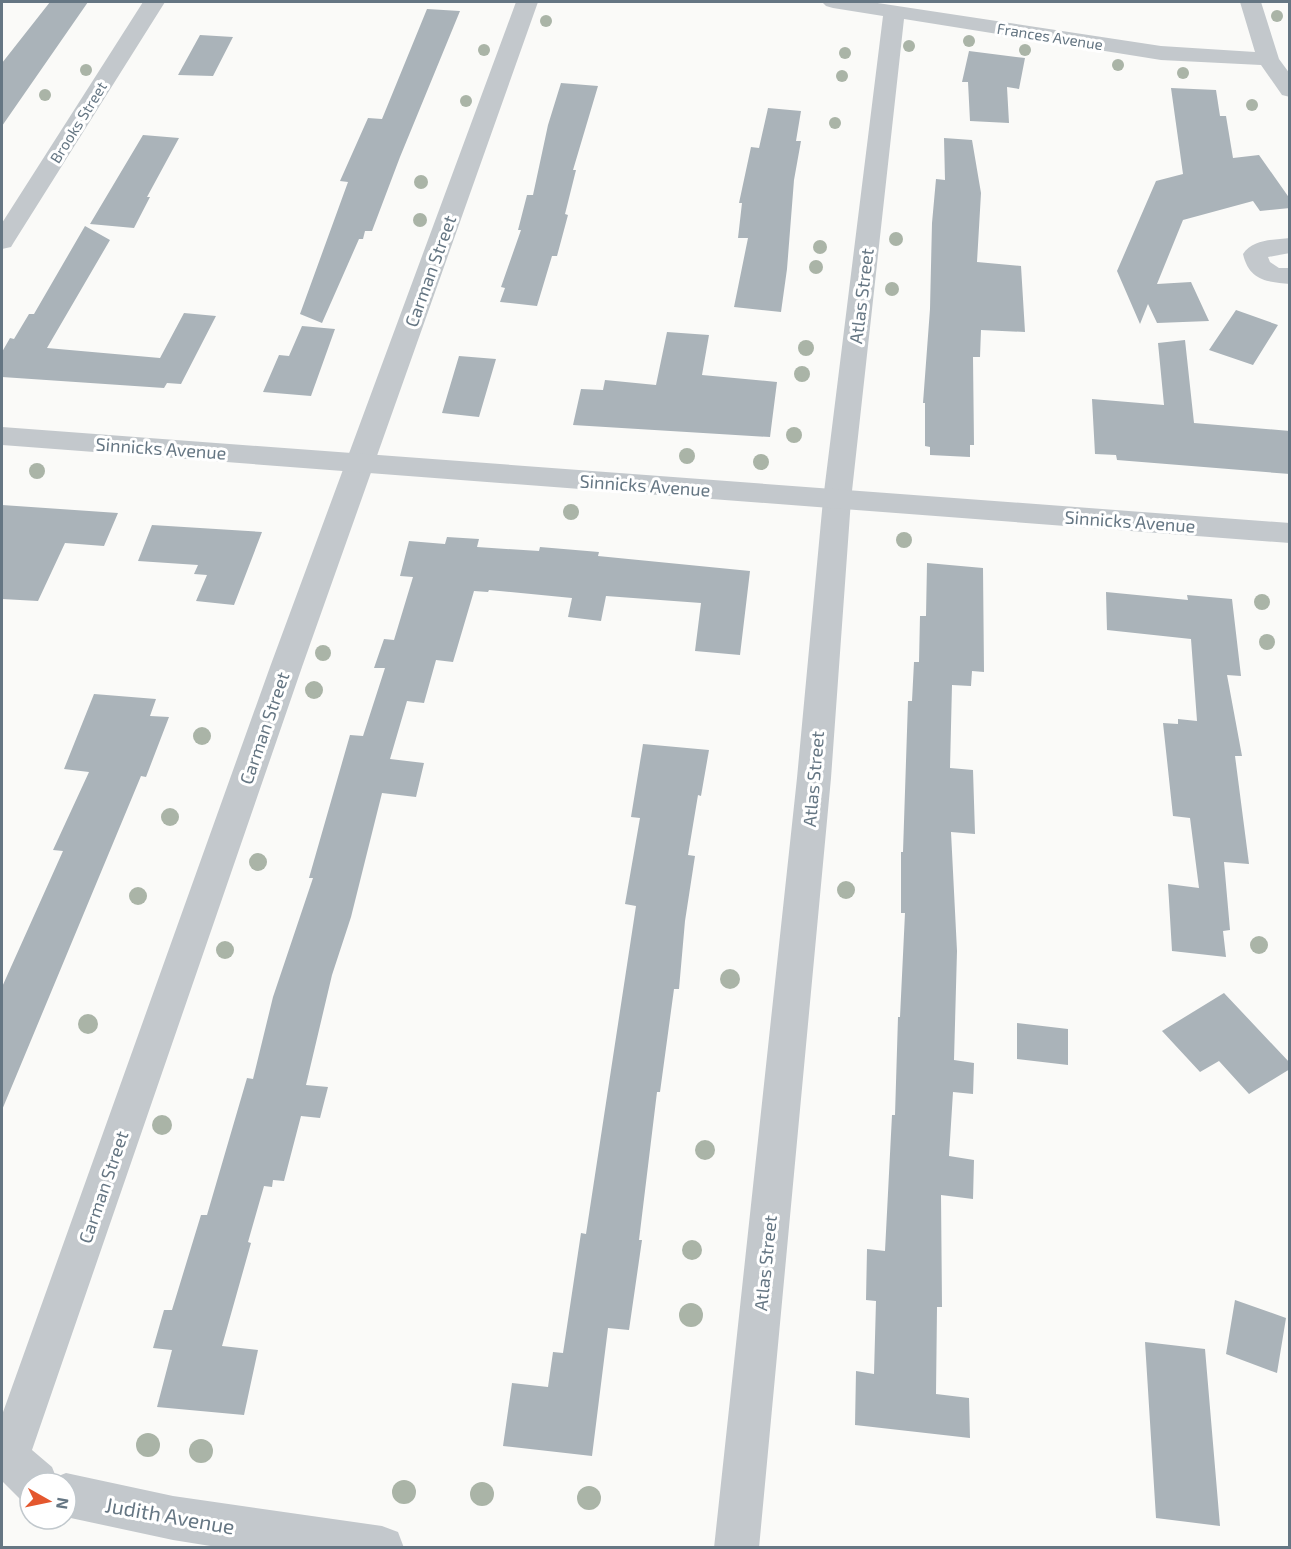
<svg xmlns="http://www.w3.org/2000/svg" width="1291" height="1549" viewBox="0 0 1291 1549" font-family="'Exo 2',sans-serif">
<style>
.building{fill:#aab3b9}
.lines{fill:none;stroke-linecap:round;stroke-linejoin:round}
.minor{fill:#c3c8cc;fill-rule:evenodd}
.tertiary{fill:#c3c8cc;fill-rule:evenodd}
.tree{fill:#aab4a7}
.labels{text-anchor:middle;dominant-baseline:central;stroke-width:6;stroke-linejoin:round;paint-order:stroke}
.far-street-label{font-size:15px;fill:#657683;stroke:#fff}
.street-label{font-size:18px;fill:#657683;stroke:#fff}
.near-street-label{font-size:21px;fill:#657683;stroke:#fff}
</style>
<rect width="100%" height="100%" fill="#fafaf8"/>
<path class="building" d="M50,2H88L2,126V63Z
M427,9L460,11L400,157L372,231H365L363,239H359L322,323L300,314L348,182L340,181L368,118L382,119Z
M200,35L233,37L213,76L178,75Z
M969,51L1025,58L1019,89L1007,87L1009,123L970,121L968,82H962Z
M561,83L598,86L573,170H576L565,214L568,215L557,256H552L537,306L500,302L505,288L501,287L521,230H518L527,195H533L548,125Z
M1171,88L1216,90L1220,116H1226L1233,158L1259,155L1290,199V208L1260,211L1253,201L1183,220L1157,284L1191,282L1209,321L1157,323L1148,304L1140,324L1117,271L1156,181L1183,174Z
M768,108L801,111L796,141H801L794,180L787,269L781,312L734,307L748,238H738L742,203H739L751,147L759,148Z
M143,135L179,138L147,197H150L134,228L90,224Z
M944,138L972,140L981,193L977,262L1021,266L1025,332L981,330L980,357H973L974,445H970V457L930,455V447L925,446V403H923L930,309L932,223L936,179L945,180Z
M85,226L110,240L47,348L160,358L184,313L216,316L181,384L167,383L164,388L2,377V352L10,338L14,339L29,314H34Z
M1236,310L1278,325L1253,365L1209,350Z
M302,326L335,329L311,396L263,392L279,355L289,356Z
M667,332L709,335L702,375L777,382L770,437L573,425L581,389L603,390L605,380L656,385Z
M1185,340L1194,423L1290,431V474L1117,460L1116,455L1095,454L1092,399L1164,405L1158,343Z
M459,356L496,359L479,417L442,413Z
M2,505L118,513L104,546L65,543L38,601L2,599Z
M152,525L262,532L234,605L196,601L207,575L194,574L198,565L138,561Z
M447,537L479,539L477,547L539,551L540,547L599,552L598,556L750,571L740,655L695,651L701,603L606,596L601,621L568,617L572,598L489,590L488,592L474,591L453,662L436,660L424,703L407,701L390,759L424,763L416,797L382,793L351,917L332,975L306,1085L328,1087L320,1118L301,1116L284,1181L273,1180L272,1187L264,1186L248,1242L251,1243L222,1346L258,1350L244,1415L157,1407L172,1350L153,1348L164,1310H172L201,1215H207L247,1078L253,1079L273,997L313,878H309L350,735L363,736L385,668H374L384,639L394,640L413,577L400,576L409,541L445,544Z
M927,563L983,568L984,672L972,671L971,686L952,685L950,768L973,770L975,834L951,832L957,951L954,1060L974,1063L973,1094L953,1092L949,1156L974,1160L973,1199L941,1195L942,1307H937L936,1394L969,1398L970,1438L855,1425L856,1371L874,1374L876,1301L866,1300L867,1249L885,1251L892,1115H895L898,1017H900L905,913H901V852H903L908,701H912L914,662H919L920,616H926Z
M1106,592L1188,600L1187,595L1232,599L1241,676L1227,675L1242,756H1235L1249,864L1224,862L1230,930L1223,931L1226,957L1172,951L1168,884L1199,888L1190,818L1173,816L1163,723L1178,724V719L1197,721L1191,639L1107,630Z
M94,694L156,699L150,716L169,717L146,777L141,776L2,1110V987L63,851L53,850L89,772L64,769Z
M643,744L709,750L701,796L698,795L688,855L695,856L685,921L679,989H674L660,1092H657L639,1240H642L629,1330L608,1328L592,1456L503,1446L512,1383L548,1387L553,1352L563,1353L581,1233L586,1234L636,906L625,904L640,818L631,817Z
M1224,993L1290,1063V1069L1249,1094L1219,1061L1200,1072L1162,1031Z
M1017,1023L1068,1029V1065L1017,1059Z
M1235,1300L1286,1318L1277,1373L1226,1354Z
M1145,1342L1205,1349L1220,1526L1156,1518Z"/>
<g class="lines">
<path class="minor" d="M143,2H165L14,242L11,247L2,249V223Z
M516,2H538L302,667L32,1450L52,1467L56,1477L66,1473L173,1496L382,1526L398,1532L404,1548H223L173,1540L66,1517V1483H30V1502L20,1499L2,1481V1415L270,667Z
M822,2H871L1161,46L1255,52L1240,2H1261L1279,59L1290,74V97L1282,95L1261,65L1161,60L904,19L851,500L831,778L759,1548H714L797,778L823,500L883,16L833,8L826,6Z
M1290,238V253L1268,257L1270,262L1279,268H1290V284C1266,282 1249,280 1243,254C1253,239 1273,240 1290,238Z"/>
<path class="tertiary" d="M2,427L1290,523V543L2,445Z"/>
</g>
<g class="tree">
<circle cx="1277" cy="16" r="6"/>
<circle cx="546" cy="21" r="6"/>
<circle cx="969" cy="41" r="6"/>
<circle cx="909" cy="46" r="6"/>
<circle cx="484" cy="50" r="6"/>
<circle cx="1025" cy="50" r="6"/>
<circle cx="845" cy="53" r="6"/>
<circle cx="1118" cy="65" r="6"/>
<circle cx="86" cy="70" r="6"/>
<circle cx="1183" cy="73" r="6"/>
<circle cx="842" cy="76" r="6"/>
<circle cx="45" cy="95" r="6"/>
<circle cx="466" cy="101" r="6"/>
<circle cx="1252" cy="105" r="6"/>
<circle cx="835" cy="123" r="6"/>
<circle cx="421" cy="182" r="7"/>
<circle cx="420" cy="220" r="7"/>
<circle cx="896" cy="239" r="7"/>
<circle cx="820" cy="247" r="7"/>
<circle cx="816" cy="267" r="7"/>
<circle cx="892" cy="289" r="7"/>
<circle cx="806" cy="348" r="8"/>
<circle cx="802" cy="374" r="8"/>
<circle cx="794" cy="435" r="8"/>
<circle cx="687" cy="456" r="8"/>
<circle cx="761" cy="462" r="8"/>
<circle cx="37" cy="471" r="8"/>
<circle cx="571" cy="512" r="8"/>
<circle cx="904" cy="540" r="8"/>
<circle cx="1262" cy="602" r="8"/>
<circle cx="1267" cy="642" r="8"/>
<circle cx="323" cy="653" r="8"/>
<circle cx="314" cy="690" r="9"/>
<circle cx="202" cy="736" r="9"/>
<circle cx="170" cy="817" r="9"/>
<circle cx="258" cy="862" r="9"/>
<circle cx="846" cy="890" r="9"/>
<circle cx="138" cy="896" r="9"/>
<circle cx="1259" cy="945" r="9"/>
<circle cx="225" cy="950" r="9"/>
<circle cx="730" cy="979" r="10"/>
<circle cx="88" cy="1024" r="10"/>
<circle cx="162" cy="1125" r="10"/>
<circle cx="705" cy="1150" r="10"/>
<circle cx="692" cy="1250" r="10"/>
<circle cx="691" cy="1315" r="12"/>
<circle cx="148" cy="1445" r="12"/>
<circle cx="201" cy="1451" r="12"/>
<circle cx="404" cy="1492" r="12"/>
<circle cx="482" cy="1494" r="12"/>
<circle cx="589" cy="1498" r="12"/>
</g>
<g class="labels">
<g class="far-street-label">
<text transform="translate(1050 36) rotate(9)">Frances Avenue</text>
<text transform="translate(78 122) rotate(-58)">Brooks Street</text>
</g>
<g class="street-label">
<text transform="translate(430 271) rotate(-70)">Carman Street</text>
<text transform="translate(861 296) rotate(-83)">Atlas Street</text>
<text transform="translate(161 448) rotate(4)">Sinnicks Avenue</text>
<text transform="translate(645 485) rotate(4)">Sinnicks Avenue</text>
<text transform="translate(1130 521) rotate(4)">Sinnicks Avenue</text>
<text transform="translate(264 728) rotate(-71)">Carman Street</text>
<text transform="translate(813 779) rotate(-85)">Atlas Street</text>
<text transform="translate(103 1187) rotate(-71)">Carman Street</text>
<text transform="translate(765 1263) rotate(-84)">Atlas Street</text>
</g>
<g class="near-street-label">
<text transform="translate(170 1515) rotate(10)">Judith Avenue</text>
</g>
</g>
<rect width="1291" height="1549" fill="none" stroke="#657683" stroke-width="6"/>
<g transform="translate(48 1501) rotate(99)"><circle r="28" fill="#ffffff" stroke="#c1c8cd" stroke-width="1.5"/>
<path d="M0-4.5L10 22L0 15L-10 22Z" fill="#e4572e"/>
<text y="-9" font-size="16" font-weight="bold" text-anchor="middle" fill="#657683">N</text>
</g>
</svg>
